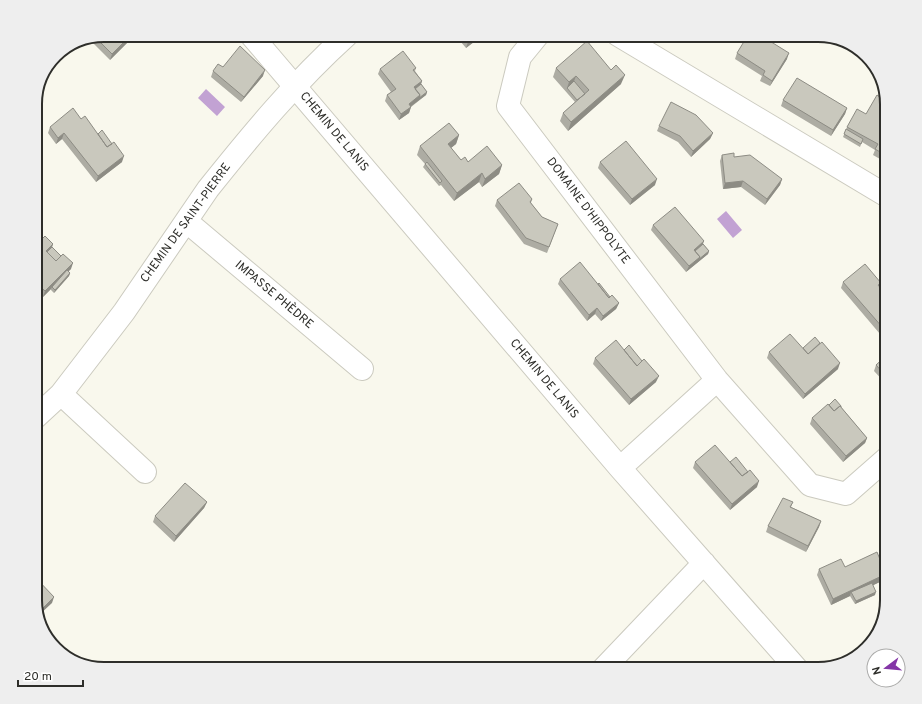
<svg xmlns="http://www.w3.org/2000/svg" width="922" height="704" viewBox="0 0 922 704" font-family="Overpass,sans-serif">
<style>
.water{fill:#c2a2d3}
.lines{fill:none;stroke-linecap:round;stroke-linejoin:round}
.minor-casing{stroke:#cbcabf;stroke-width:24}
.minor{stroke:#fff;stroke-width:22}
.wall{fill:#adaca3}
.shaded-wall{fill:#8d8c84}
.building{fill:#c9c8bd;stroke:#8d8c84}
.labels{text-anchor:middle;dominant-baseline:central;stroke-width:3;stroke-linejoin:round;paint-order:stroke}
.street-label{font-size:12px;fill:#2e2e2a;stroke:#fff}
.rim{fill:none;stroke:#2e2e2a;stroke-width:2}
</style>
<rect width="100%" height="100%" fill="#f9f8ed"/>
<path class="water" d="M206,89L225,107L217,116L198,98Z
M726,211L742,230L733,238L717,219Z"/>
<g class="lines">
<g class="minor-casing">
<path id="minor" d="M251,35L620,468L797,669
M538,35L520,57L508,106L717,380L810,485L846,494L887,458
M618,35L887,196
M186,221L362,369
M61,394L145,472
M35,418L61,394L124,312L208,189C251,135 295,82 347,35
M620,468L717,380
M603,669L704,563"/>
</g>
<use href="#minor" class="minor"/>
</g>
<path class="wall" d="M104,35L130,40L110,60L90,40Z
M455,35H483L466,48Z
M689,35H700L696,40Z
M737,53L787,59L770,86L760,81L762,76L735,59Z
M223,67L263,76L241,102L211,77L213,71Z
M416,68L415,71L422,81L421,84L427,92L426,95L411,107L409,113L399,120L385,101L387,95L391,92L378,74L380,69Z
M556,68L621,84L568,131L560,121L563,113L575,102L553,77Z
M783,100L847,108L845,114L831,136L781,106Z
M887,104V111L886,113H887V163L873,155L875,150L862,142L860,147L843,137L847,127L866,114Z
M81,119L98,134L122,162L96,182L62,139L56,144L48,133L50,127Z
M659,126L713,133L710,139L691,157L678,142L657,131Z
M459,135L456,144L451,148L461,160L468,162L502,165L499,174L482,187L479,182L454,201L441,185L439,186L423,167L425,164L417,155L420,146Z
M722,155L734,157L782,179L780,185L765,205L741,187L723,189L720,161Z
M600,162L655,185L630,205L598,168Z
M532,199L531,203L542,217L558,224L547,253L524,244L495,206L497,200Z
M653,225L703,244L709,251L708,254L686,272L651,230Z
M35,231L43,238L53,244L52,247L71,269L68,271L70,273L69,276L54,293L51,290V289L43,297L35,290Z
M560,279L598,284L610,297L619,303L616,309L601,321L595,314L587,321L558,284Z
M843,282L880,286L887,293V328L880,334L841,288Z
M624,350L656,382L629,405L593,364L595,358Z
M769,352L838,369L803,399L767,358Z
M887,355V385L874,371L876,365Z
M829,405L841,407L867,438L865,443L843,462L810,424L812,418Z
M695,462H730L757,487L730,510L693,468Z
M207,502L204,508L174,542L153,522L155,516Z
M793,502L791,507L821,521L819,527L806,552L766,532L768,526Z
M845,567L886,574L884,580L873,585L875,595L855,604L850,596L831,605L817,575L819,569Z"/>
<path class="shaded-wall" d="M132,35L130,40L110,60L112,54Z
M478,35H483L466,48L468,42Z
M789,53L787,59L770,86L772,81Z
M265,70L263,76L241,102L244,97Z
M625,75L621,84L568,131L571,122Z
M576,76L573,84L567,88L569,82Z
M422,81L420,87L414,92V87Z
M427,92L426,95L406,110L409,104L420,95Z
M411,107L409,113L399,120L401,114Z
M847,108L845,114L831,136L833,130Z
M64,133L62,139L56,144L58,138Z
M713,133L710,139L691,157L693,151Z
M459,135L456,144L447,151L448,144Z
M124,156L122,162L96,182L98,176Z
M502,165L499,174L482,187L485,179Z
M482,173L479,182L454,201L457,193Z
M657,179L655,185L630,205L632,199Z
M782,179L780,185L765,205L767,199Z
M743,181L741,187L723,189L725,183Z
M704,241L702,247L694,254V250Z
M53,244L51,250L46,255V251Z
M709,251L708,254L686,272L689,266L700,257Z
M73,263L71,269L53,287H52L51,289L43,297L45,291Z
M70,273L69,276L54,293L55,290Z
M619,303L616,309L601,321L603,316Z
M597,308L595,314L587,321L589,315Z
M887,324V328L880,334L883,328Z
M840,363L838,369L803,399L805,394Z
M659,376L656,382L629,405L631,399Z
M867,438L865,443L843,462L846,456Z
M759,481L757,487L730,510L732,504Z
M207,502L204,508L174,542L176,536Z
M821,521L819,527L806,552L808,546Z
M886,574L884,580L853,595L851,592L850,596L831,605L833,599Z
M876,592L875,595L855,604L856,601Z
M54,597L52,603L38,616V613Z"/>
<path class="building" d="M104,35H131L112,54L96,38Z
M462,35H478L468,42Z
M748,35H760L789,53L772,81L763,75L765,71L737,53Z
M587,41L611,70L616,65L625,75L571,122L563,113L589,90L576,76L569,82L556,68Z
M240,46L265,70L244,97L213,71L218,64L223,67Z
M403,51L416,68L413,70L422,81L414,87L420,95L409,104L411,107L401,114L387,95L396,89L380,69Z
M797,78L847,108L833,130L783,100Z
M574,81L585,94L577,100L567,88Z
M421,84L427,92L419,98L420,95L415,89Z
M877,95L886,101L887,104V109L882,119L887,122V156L875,149L878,144L847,127L857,109L866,114Z
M671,102L696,115L713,133L693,151L680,136L659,126Z
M73,108L81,119L85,116L107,147L114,142L124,156L98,176L64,133L58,138L50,127Z
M886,112L887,113V122L882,119Z
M449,123L459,135L448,144L461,160L465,157L468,162L487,146L502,165L485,179L482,173L457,193L420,146Z
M846,129L863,139L861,144L844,134Z
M102,130L112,144L107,147L98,134Z
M626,141L657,179L632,199L600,162Z
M734,153V157L750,155L782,179L767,199L743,181L725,183L722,155Z
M427,162L442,181L440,183L425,164Z
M519,183L532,199L530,202L542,217L558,224L549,247L526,238L497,200Z
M675,207L704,241L694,250L700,257L689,266L653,225Z
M35,231L43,238L35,246Z
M45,236L53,244L46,251L56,261L63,254L73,263L45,291L35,282V246Z
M703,244L709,251L698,260L700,257L695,251Z
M52,247L61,256L56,261L47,252Z
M580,262L609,298L612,295L619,303L603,316L597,308L589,315L560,279Z
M865,264L881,283L878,285L887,296V324L883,328L843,282Z
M67,270L70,273L55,290L52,287Z
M599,283L610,297L609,298L598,284Z
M880,286L887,293V296L879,287Z
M790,334L808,354L822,342L840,363L805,394L769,352Z
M815,337L820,343L808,354L803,348Z
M616,340L637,366L644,359L659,376L631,399L595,358Z
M629,345L642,361L637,366L624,350Z
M887,355V377L876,365Z
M835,399L841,406V407L840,406L834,411L829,405Z
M828,404L834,411L840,406L867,438L846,456L812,418Z
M715,445L742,476L750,470L759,481L732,504L695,462Z
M736,457L748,472L742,476L730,462Z
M185,483L207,502L176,536L155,516Z
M783,498L793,502L790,507L821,521L808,546L768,526Z
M877,552L886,574L833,599L819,569L841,559L845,567Z
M35,577L54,597L38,613L35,604Z
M872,583L876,592L856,601L851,592Z"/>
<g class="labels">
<g class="street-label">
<text transform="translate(334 132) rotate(50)">CHEMIN DE LANIS</text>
<text transform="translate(588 211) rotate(53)">DOMAINE D'HIPPOLYTE</text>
<text transform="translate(186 223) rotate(-54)">CHEMIN DE SAINT-PIERRE</text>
<text transform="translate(274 295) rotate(40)">IMPASSE PHÈDRE</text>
<text transform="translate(544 379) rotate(50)">CHEMIN DE LANIS</text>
</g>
</g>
<path d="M0 0H922V704H0ZM104 42H818A62 62 0 0 1 880 104V600A62 62 0 0 1 818 662H104A62 62 0 0 1 42 600V104A62 62 0 0 1 104 42Z" fill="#eee" fill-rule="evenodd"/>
<path class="rim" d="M104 42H818A62 62 0 0 1 880 104V600A62 62 0 0 1 818 662H104A62 62 0 0 1 42 600V104A62 62 0 0 1 104 42Z"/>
<g transform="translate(886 668) rotate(254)"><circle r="19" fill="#ffffff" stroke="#ababaa"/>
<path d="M0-3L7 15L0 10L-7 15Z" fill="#8436a7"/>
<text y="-6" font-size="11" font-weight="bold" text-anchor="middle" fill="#2e2e2a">N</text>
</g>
<path d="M18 680v6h65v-6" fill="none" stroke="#2e2e2a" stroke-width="2"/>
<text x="24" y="680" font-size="12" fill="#2e2e2a" stroke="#ffffff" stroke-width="3" paint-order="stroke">20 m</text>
</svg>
